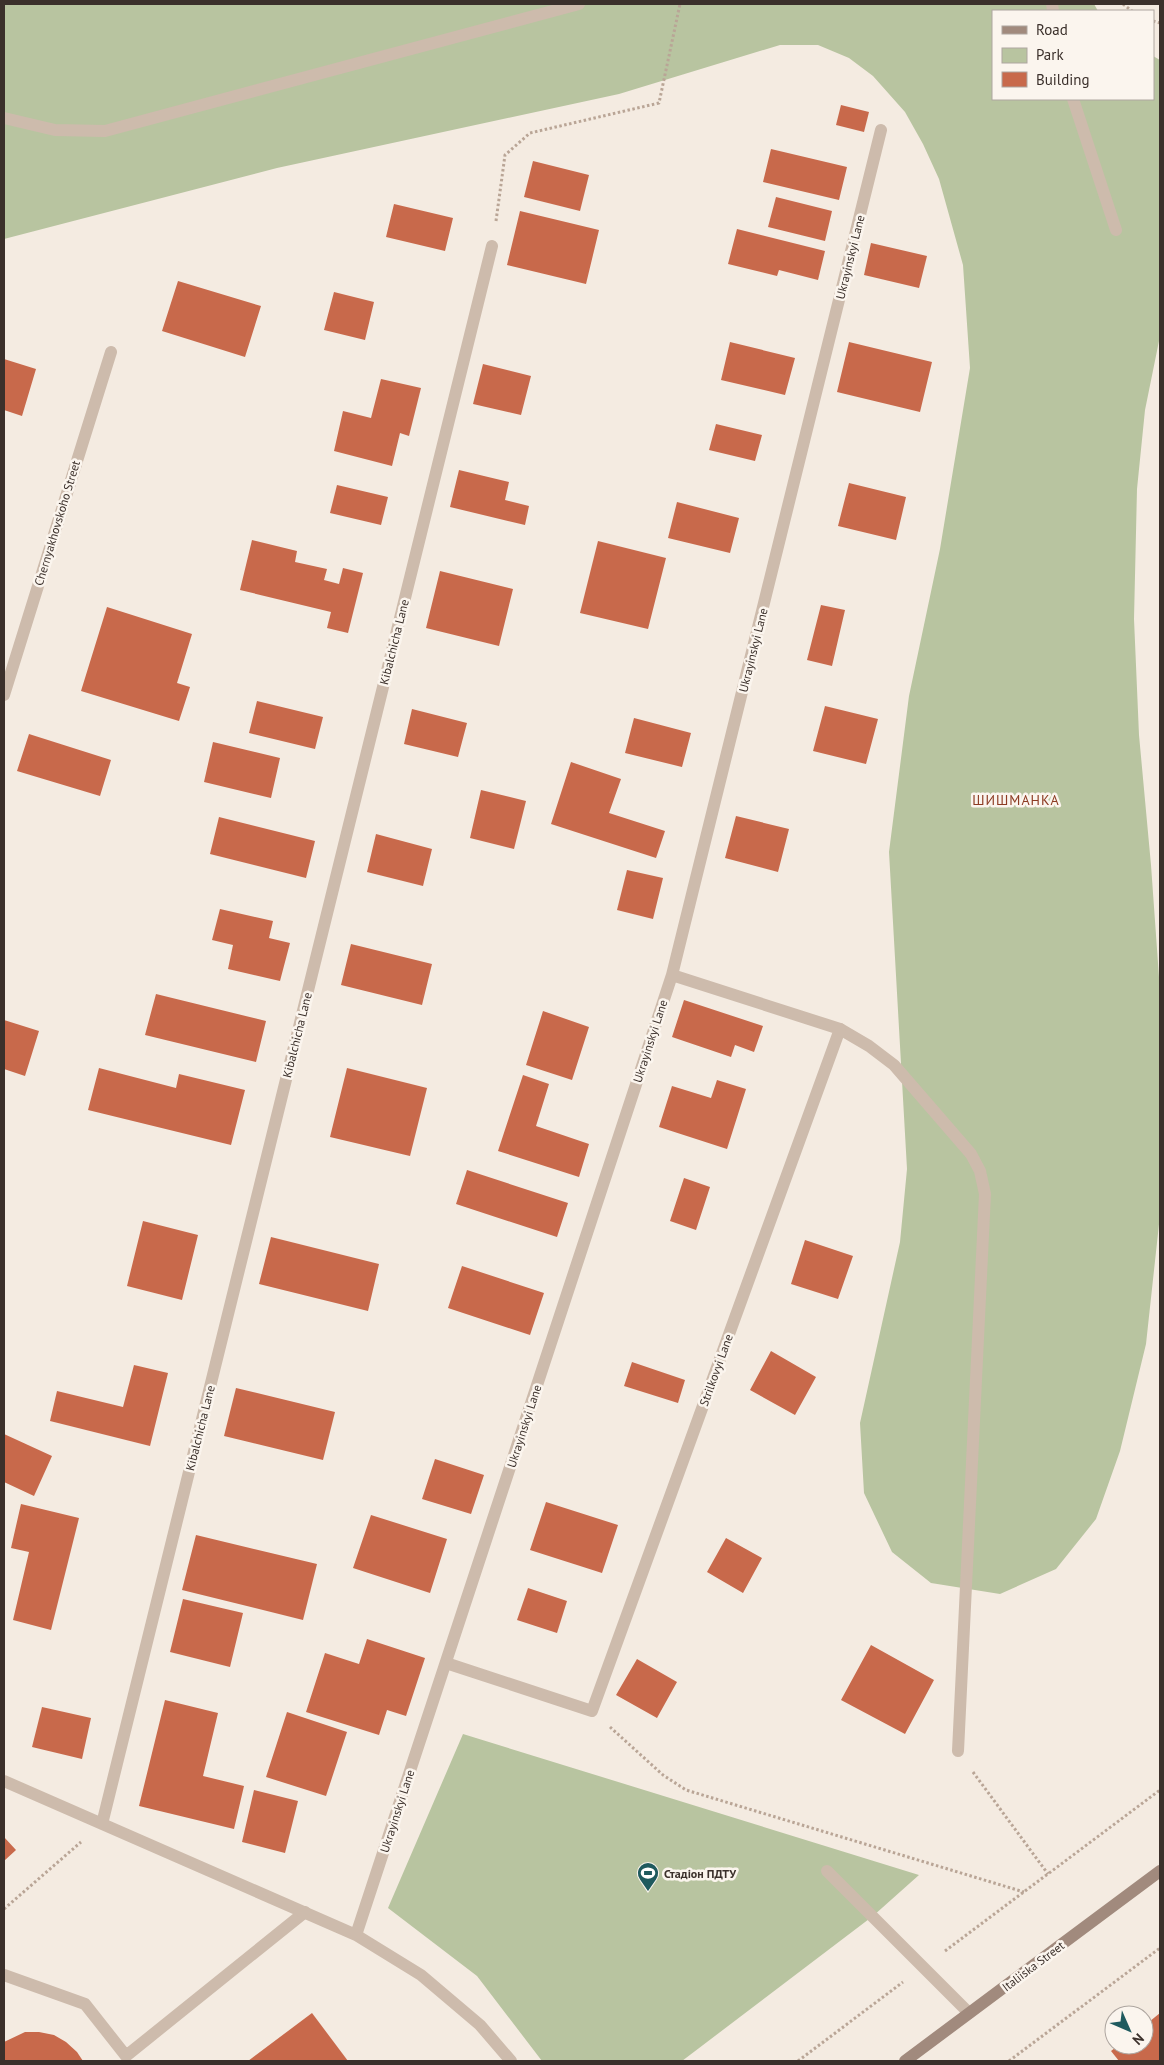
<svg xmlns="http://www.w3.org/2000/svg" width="1164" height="2065" viewBox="0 0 1164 2065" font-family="'PT Sans',sans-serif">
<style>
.green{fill:#b8c4a0}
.building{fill:#c8694b}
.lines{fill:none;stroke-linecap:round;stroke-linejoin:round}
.path{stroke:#b9a596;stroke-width:3;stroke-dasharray:2.5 2.5;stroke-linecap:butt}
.lane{stroke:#cdbbac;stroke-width:12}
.street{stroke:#cdbbac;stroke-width:12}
.secondary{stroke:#a18a7d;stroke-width:12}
.labels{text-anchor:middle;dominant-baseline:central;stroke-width:5;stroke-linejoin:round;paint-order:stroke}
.street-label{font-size:12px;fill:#3b302b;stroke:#fbf5ee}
.poi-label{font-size:12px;font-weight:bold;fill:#3b302b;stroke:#fbf5ee;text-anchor:start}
.neighbourhood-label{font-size:14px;letter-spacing:1px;fill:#8c3b22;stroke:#fbf5ee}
</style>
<rect width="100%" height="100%" fill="#f4ebe1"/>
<path class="green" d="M4,4H1094L1098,11H993V99H1153V56L1160,60V336L1145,410L1137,489L1134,619L1139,735L1151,865L1160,991V1215L1146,1344L1120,1451L1096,1519L1056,1569L1000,1594L931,1583L892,1552L864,1493L860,1423L900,1242L907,1169L889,852L909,696L940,549L970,368L963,265L939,179L923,144L905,112L873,76L849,58L818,45H780L619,94L277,168L4,239Z
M463,1734L919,1875L873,1916L682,2061H542L477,1976L388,1908Z"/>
<path class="building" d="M841,105L869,112L864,132L836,125Z
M771,149L847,167L839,200L763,182Z
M533,161L589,175L580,211L524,197Z
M776,197L832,211L825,241L768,227Z
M394,204L453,218L445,251L386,237Z
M520,211L599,230L586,284L507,265Z
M737,229L825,251L818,280L779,270L777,276L728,264Z
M871,243L927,256L919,288L864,275Z
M178,281L261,306L245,357L162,331Z
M334,292L374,302L365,340L324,330Z
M730,342L795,358L785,395L721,380Z
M849,342L932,362L920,412L837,392Z
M4,359L36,369L22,416L4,410Z
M483,364L531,376L521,415L473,404Z
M381,379L421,388L409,436L400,433L392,466L334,451L343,411L371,418Z
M716,424L762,435L755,461L709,450Z
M459,470L509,482L505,500L529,506L525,525L450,507Z
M849,483L906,497L896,540L838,526Z
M337,485L388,497L381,525L330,513Z
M677,502L739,518L730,553L668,538Z
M252,540L297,551L295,562L327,569L324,580L339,584L343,568L363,573L348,633L327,628L331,612L240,590Z
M598,541L666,558L648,629L580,613Z
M440,571L513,589L499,646L426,628Z
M821,605L845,610L832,666L807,660Z
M107,607L192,634L177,683L190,687L179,721L81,691Z
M257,701L323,717L315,749L249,733Z
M825,706L878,719L866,764L813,751Z
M412,709L467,723L458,757L404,744Z
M634,718L691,733L682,767L625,753Z
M29,734L111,760L100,796L17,771Z
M213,742L280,758L271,798L204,782Z
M571,762L621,779L609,813L665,831L656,858L551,824Z
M481,790L526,801L514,849L470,838Z
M736,816L789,829L778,872L725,858Z
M219,817L315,841L306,878L210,854Z
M376,834L432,849L423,886L367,872Z
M627,870L663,878L653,919L617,910Z
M220,909L273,921L269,938L290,943L280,981L228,969L233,945L212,940Z
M351,944L432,964L422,1005L341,985Z
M156,994L266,1021L256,1062L145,1035Z
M684,1000L763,1026L754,1052L735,1045L731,1057L672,1037Z
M543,1011L589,1027L572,1080L526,1065Z
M4,1020L39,1031L25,1076L4,1069Z
M99,1068L176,1088L179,1074L245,1090L231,1145L88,1110Z
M347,1068L427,1088L410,1156L330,1137Z
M523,1075L549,1084L536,1126L589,1144L579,1177L498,1151Z
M717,1080L746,1089L727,1149L659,1127L672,1086L711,1098Z
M467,1170L568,1203L557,1237L456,1204Z
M684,1178L710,1187L696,1230L670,1221Z
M143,1221L198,1235L182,1300L127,1286Z
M271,1237L379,1264L368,1311L259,1284Z
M805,1240L853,1256L838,1299L791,1284Z
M462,1266L544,1293L530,1335L448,1308Z
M771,1351L816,1377L795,1415L750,1390Z
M632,1362L685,1380L678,1403L624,1386Z
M134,1365L168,1373L150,1446L50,1421L57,1391L123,1407Z
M236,1388L335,1412L323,1460L224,1436Z
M4,1434L52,1456L34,1496L4,1482Z
M435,1459L484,1475L471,1514L422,1499Z
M546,1502L618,1525L602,1573L530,1550Z
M21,1504L79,1518L51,1630L13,1620L29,1552L11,1548Z
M371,1515L447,1539L430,1593L353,1568Z
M196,1535L317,1564L303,1620L182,1590Z
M726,1538L762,1558L743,1593L707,1572Z
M528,1588L567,1601L557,1633L517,1620Z
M183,1599L243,1613L230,1667L170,1652Z
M367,1639L425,1658L406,1716L387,1710L379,1735L306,1712L325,1653L359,1664Z
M871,1645L934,1680L905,1734L841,1700Z
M637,1659L677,1682L657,1718L616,1695Z
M165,1700L218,1713L203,1776L244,1786L234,1829L139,1806Z
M42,1707L91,1718L82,1759L32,1747Z
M287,1712L347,1732L326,1796L266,1777Z
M254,1790L298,1801L285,1853L242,1842Z
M4,1837L16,1850L4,1861Z
M312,2013L348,2061H248Z
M1160,2013V2061H1119L1111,2051L1119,2045H1144V2026Z
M25,2032H39L54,2035L66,2042L77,2052L83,2061H4V2042Z"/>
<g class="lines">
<path class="path" d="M1123,4L1132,11
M1153,21L1160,23
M496,221L505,155L530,133L659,103L680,4
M610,1727L663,1775L686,1790L1024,1892
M973,1772L1048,1874
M4,1909L81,1842
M945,1951L1160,1790
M798,2061L903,1982
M1009,2061L1160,1948"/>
<path class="lane" d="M1052,4L1053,11
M1073,99L1116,230
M4,118L55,130L105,131L579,4
M840,1029L869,1046L894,1065L971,1154L980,1171L985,1194L958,1751
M827,1871L969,2013
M4,1975L85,2004L126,2056L305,1912"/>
<path class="street" d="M4,695L111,352
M446,1663L592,1711L840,1029L672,975
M4,1781L356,1935L421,1975L480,2025L511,2061
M102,1824L492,246
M356,1935L672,975L881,130"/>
<path class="secondary" d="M905,2061L1160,1871"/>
</g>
<defs>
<g id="stadium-pin" transform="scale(1.125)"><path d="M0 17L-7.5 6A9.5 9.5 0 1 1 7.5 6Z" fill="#1f5a5e" stroke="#fbf5ee"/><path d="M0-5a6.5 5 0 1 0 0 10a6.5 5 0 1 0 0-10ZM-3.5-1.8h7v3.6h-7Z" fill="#fff"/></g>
</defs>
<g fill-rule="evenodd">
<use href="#stadium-pin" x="648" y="1873"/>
</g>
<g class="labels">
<g class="street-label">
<text transform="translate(850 257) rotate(-76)">Ukrayinskyi Lane</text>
<text transform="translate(57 523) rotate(-73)">Chernyakhovskoho Street</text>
<text transform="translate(394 642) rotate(-76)">Kibalchicha Lane</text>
<text transform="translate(753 650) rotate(-76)">Ukrayinskyi Lane</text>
<text transform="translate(297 1035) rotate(-76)">Kibalchicha Lane</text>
<text transform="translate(650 1041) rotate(-72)">Ukrayinskyi Lane</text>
<text transform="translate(716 1370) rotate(-70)">Strilkovyi Lane</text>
<text transform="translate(524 1426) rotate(-72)">Ukrayinskyi Lane</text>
<text transform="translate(200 1428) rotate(-76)">Kibalchicha Lane</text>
<text transform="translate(397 1811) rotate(-72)">Ukrayinskyi Lane</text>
<text transform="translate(1033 1966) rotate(-37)">Italiiska Street</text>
</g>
<g class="poi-label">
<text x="664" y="1873">Стадіон ПДТУ</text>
</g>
<g class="neighbourhood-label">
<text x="1016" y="800">ШИШМАНКА</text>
</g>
</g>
<rect width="1164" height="2065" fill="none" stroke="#3b302b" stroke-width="10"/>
<rect x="992" y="10" width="162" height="90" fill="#fbf5ee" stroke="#aea6a0"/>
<rect x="1002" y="26" width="25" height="8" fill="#a18a7d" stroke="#aea6a0"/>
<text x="1036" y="35" font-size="15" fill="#3b302b">Road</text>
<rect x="1002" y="48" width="25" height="15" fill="#b8c4a0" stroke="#aea6a0"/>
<text x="1036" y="60" font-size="15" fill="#3b302b">Park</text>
<rect x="1002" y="72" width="25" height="15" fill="#c8694b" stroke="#aea6a0"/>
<text x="1036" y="85" font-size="15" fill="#3b302b">Building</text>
<g transform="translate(1129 2030) rotate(135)"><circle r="24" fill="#fbf5ee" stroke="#aea6a0"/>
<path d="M0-4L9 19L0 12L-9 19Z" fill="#1f5a5e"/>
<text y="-8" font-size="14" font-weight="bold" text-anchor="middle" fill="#3b302b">N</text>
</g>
</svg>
